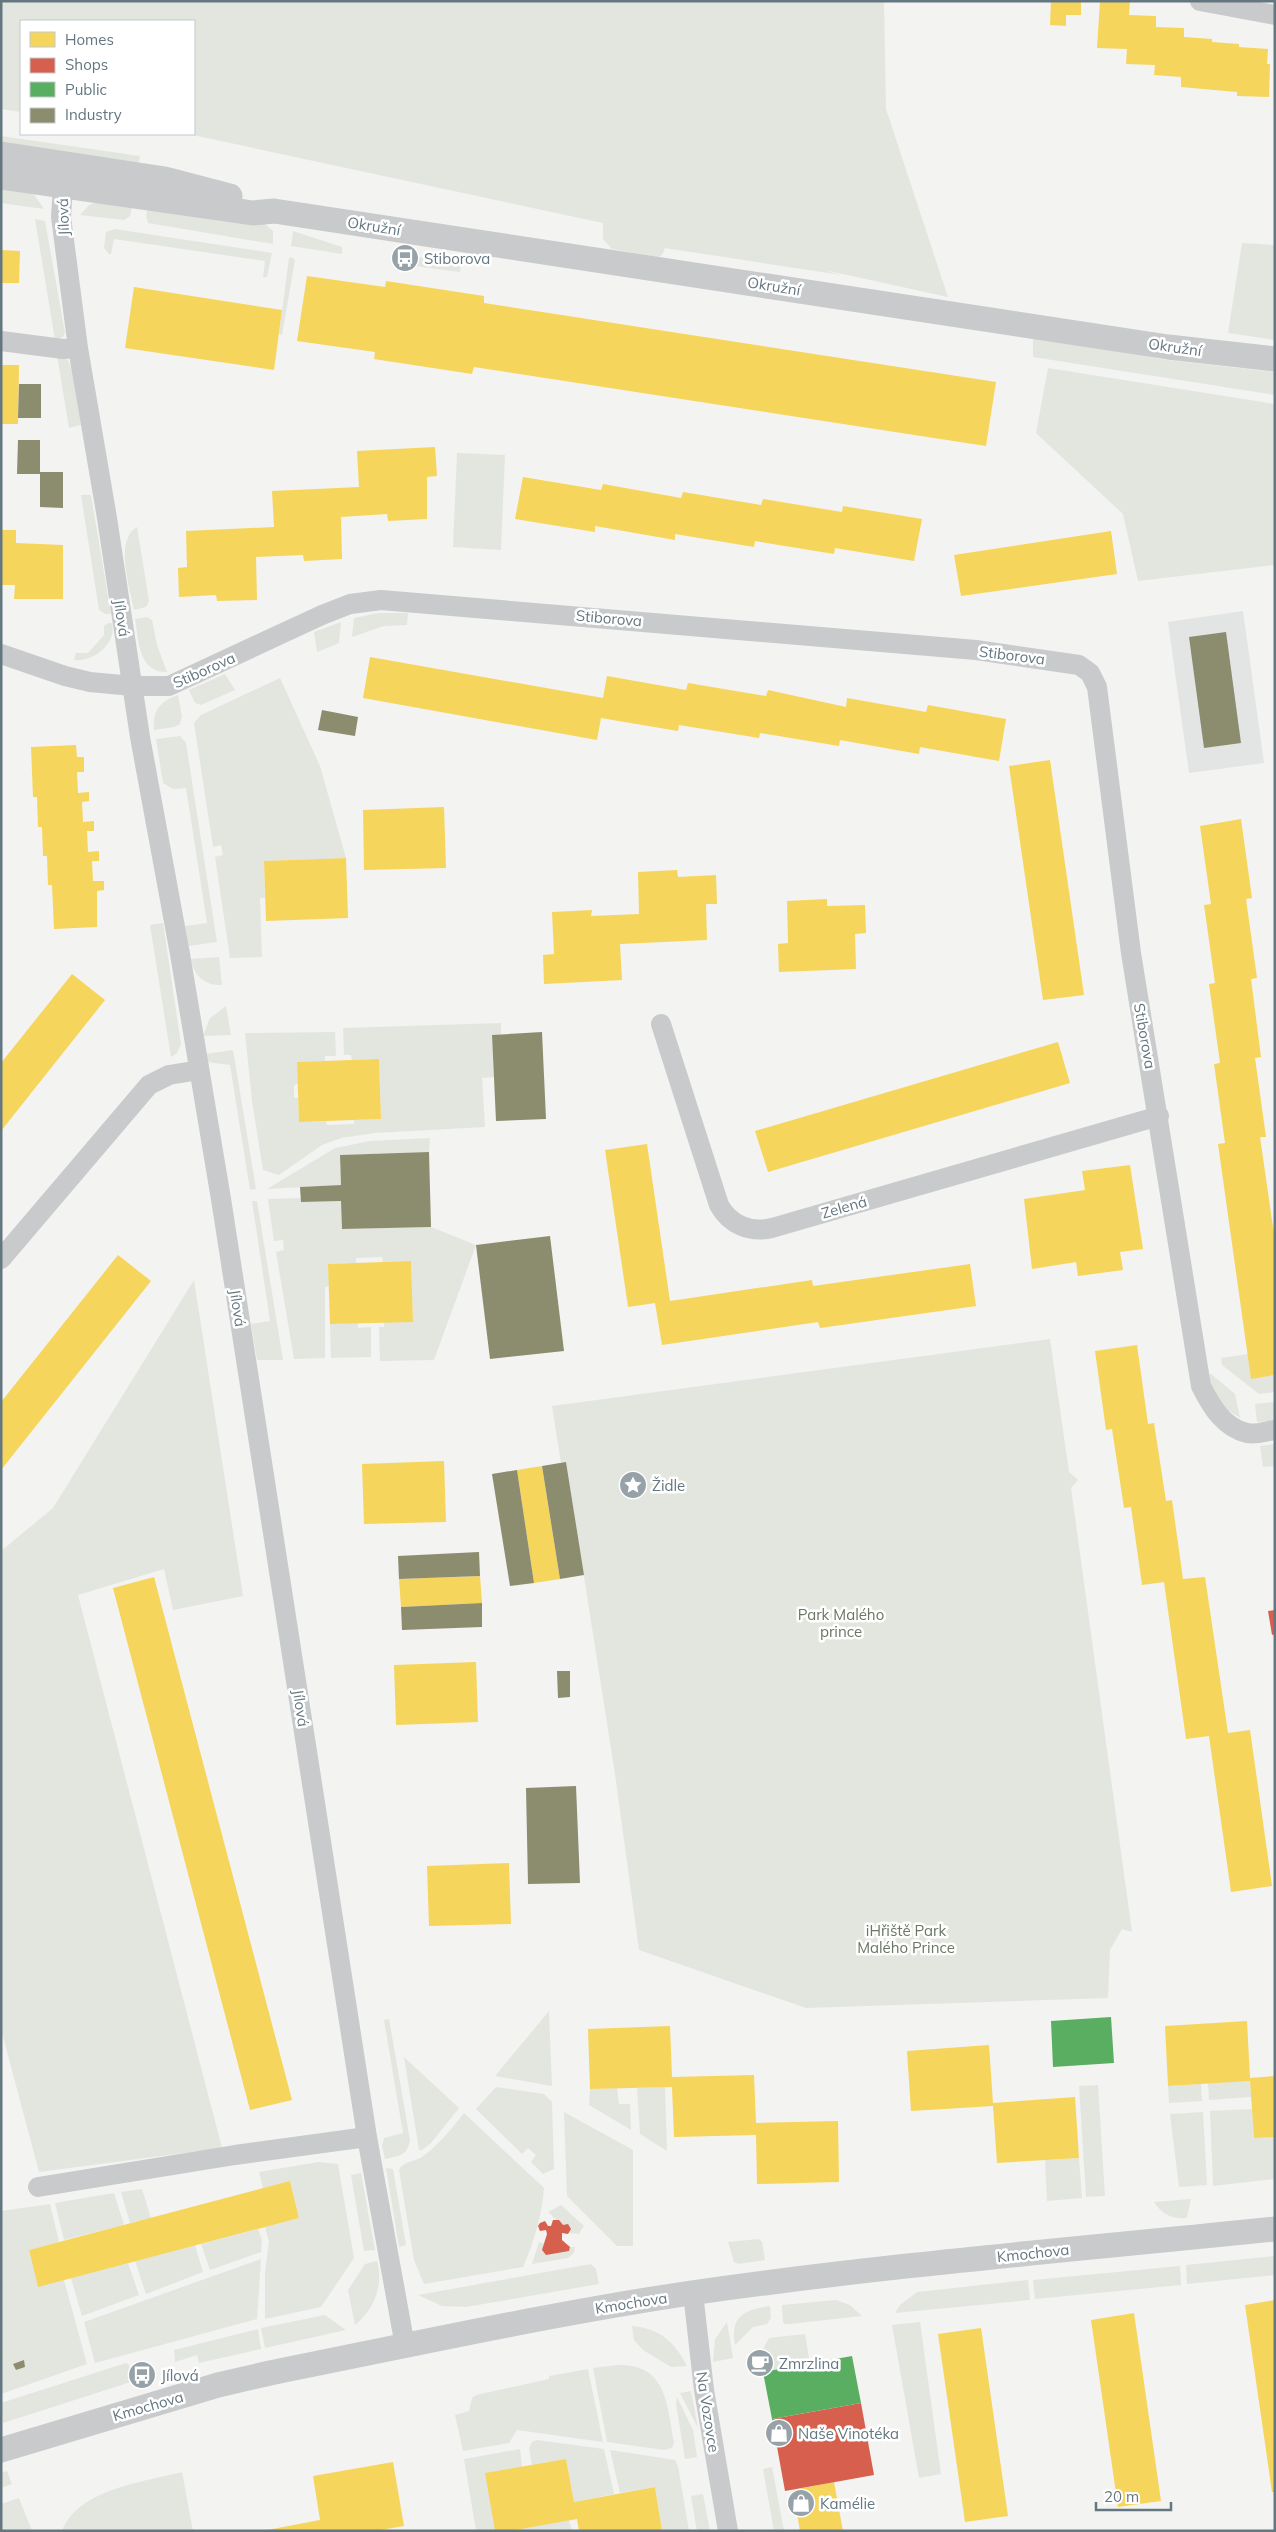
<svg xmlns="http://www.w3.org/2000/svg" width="1276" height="2532" viewBox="0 0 1276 2532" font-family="Mulish,sans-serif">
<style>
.built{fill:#e3e4e4}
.green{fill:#e3e6df}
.homes{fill:#f6d55c}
.shops{fill:#d6604d}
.public{fill:#5aae61}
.industry{fill:#8c8c6e}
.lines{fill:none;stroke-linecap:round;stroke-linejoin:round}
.minor{stroke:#c8cacb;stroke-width:20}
.tertiary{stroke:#c8cacb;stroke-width:25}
.labels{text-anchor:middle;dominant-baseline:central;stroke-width:5;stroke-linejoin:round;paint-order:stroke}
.street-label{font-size:15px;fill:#647780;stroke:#fff}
.poi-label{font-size:15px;fill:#647780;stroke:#fff;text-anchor:start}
.park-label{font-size:15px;fill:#697763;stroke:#fff}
</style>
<rect width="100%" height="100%" fill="#f3f3f1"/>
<path class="built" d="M1243,611L1264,763L1189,773L1168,622Z"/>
<path class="green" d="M1,1H884L886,109L948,297L824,270L841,275L665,248L662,255L658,257L612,249L603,239V223L188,134H194V21H21V112L1,109Z
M1,136L140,156L138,168L1,148Z
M1,183L33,193L44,209L1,203Z
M97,202H133L130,216L124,220L80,215L89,205Z
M149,205L264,223L273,231V244L148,223L146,215Z
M35,219L45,221L65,333L63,337L55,340Z
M115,229L272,253L267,277H263L265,261L114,239L111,254H109L104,248L106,232Z
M293,231L342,247V254L291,246Z
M1242,243L1275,245V340L1228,333Z
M457,254L461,260L460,272L414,266L415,258Z
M291,257L295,260L282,335L279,334L289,258Z
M1033,337L1167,360L1275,372V395L1033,357Z
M57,355L68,360L72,370L81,425L69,428Z
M1048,368L1275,404V565L1138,581L1123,514L1036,433Z
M457,453L505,455L501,550L453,547Z
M81,495H91L111,614H105L99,610Z
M137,527L149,601L146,607L134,610C130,588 114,540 137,527Z
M378,613H408L407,625L384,626L352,637L354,618Z
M147,617L152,620L157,645L167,672C138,672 139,641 135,619Z
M341,622L339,643L317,652L314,632Z
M108,623H112C117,644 93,662 74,660L76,653H88L104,635V626Z
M225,674L235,690L201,705L195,703L189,690Z
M280,678L320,766L346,858L264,861L265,898H260L262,957L230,958L215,857L223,855L221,845L213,847L194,723L201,715Z
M178,695L182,717L180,724L174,727L154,730C152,711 160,701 178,695Z
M180,736L186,743L217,942L188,946L185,926L207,923L186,788L173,789L163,783L156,739Z
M163,923L181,1044L177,1053L171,1057L150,925Z
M219,957L222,985C205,986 193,975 191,959Z
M226,1006L231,1035L203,1036L210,1018Z
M501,1023V1035H492L494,1077L482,1078L485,1127L375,1133L341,1138L322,1145L279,1175L263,1170L252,1101L245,1033L335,1032L336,1056H325V1061L297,1062L298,1084L294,1085V1098H298L299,1122L326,1121L327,1125L354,1124V1120L381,1119L379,1059L352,1060L351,1055H344L343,1028Z
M233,1050L256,1189L250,1190L230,1065L207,1062L206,1054Z
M430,1138L429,1152L340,1155L341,1185L267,1189L335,1148L370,1141Z
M301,1198V1202L341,1201L342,1229L431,1227L476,1245L434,1360L380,1361L379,1327H384V1322L413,1321L411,1261L383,1262L382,1257L356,1258V1263L328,1264L329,1286L325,1287V1358L294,1359L276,1252L284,1250L283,1240L274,1241L268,1199Z
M252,1201H257L283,1360H257L251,1324L270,1321Z
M194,1280L243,1596L173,1610L164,1569L78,1595L222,2148L39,2172L1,2029V1551L53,1508Z
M358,1323V1328L371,1327V1357L331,1358L330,1324Z
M1050,1339L1069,1472L1078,1480L1071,1488L1132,1932L1122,1929L1110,1950L1108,1998L806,2008L639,1950L615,1774L568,1475L566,1463H561L552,1406Z
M1248,1354L1251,1378L1275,1375V1392L1259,1394L1222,1365L1221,1358Z
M1211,1374L1235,1394L1240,1418L1222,1406L1206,1375Z
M1275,1402V1421L1257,1422L1255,1404Z
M1275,1444V1466L1263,1467L1260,1446Z
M549,2011L552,2086L495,2076Z
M389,2019L410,2140C408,2156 398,2156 385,2159L382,2146L384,2138L403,2133L384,2020Z
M404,2057L459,2108L431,2143L422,2150H419Z
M1250,2081L1251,2097L1209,2100L1208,2083Z
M1201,2084L1202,2101L1169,2103L1168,2086Z
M1098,2085L1105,2196L1086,2197L1079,2086Z
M496,2087L544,2094L552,2102L554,2169L543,2174L531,2162L536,2155L528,2148L522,2154L476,2109Z
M665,2087L667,2151L640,2134L637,2088Z
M617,2088L619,2104H630L631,2130L589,2105L590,2089Z
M1252,2109L1254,2138L1275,2137V2179L1213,2186L1210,2111Z
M564,2112L633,2150V2246H617L567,2196Z
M1203,2112L1207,2185L1179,2187L1170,2114Z
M464,2113L544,2188C542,2215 534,2242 523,2267L424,2284L414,2260L399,2170C403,2161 414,2162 422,2157C439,2145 451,2129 464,2113Z
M1079,2158L1082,2198L1047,2201L1045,2160Z
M319,2162L338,2164L354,2258L321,2307L265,2319V2272L269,2242L265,2227L299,2218L290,2181L263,2189L259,2172Z
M386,2168L393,2169L406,2245L399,2247Z
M361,2173L375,2250L364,2251L351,2175Z
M142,2189L151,2218L130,2223L121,2192Z
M114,2193L124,2225L64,2240L55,2203Z
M1191,2199L1187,2218C1173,2219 1162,2215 1154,2202Z
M50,2204L59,2242L29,2250L38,2286L64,2280L87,2364L1,2394V2211Z
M561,2205L584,2226L579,2234L570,2233L548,2212Z
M258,2229L262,2240L261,2252L210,2270L201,2244Z
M759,2239L762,2242L765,2260L738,2264L734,2262L728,2242Z
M539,2242L569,2251L570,2247H575L574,2253L568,2258L532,2264Z
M195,2245L203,2272L146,2294L135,2261Z
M1275,2256V2275L1187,2284L1186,2265Z
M261,2259L257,2319L95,2363L84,2322Z
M377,2261C384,2285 374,2310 355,2325L348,2290L365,2264Z
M128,2263L139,2295L82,2316L71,2278Z
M591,2264L596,2269L599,2284L466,2307L442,2306L418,2295Z
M1180,2266L1181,2285L1035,2299L1033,2280Z
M1028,2280L1030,2300L895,2313L900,2305L917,2292Z
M836,2300L850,2305L862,2316L790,2324H784L783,2321L782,2305Z
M770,2306L771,2318L767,2324L753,2327L735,2345C730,2316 744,2310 770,2306Z
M325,2315L346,2330L265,2348L261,2328Z
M727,2322L733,2358L713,2362L715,2339Z
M920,2322L941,2474L919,2478L892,2325Z
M632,2326C659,2328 675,2342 687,2366L671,2367L643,2350L634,2340Z
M258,2329L261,2349L199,2363L197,2355L175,2362L174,2350Z
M805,2334L810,2364L763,2372L759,2357L769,2338Z
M126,2363L129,2365L134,2381L3,2423L1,2403Z
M618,2365C667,2364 667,2405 674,2442L672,2448L664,2450L607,2442L593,2368Z
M588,2369L603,2442L517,2430L509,2443L463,2451L455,2415L469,2411L472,2398L476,2395L549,2379V2376Z
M691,2391L698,2428L680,2393Z
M677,2397L693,2430L697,2457L685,2459L676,2404Z
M537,2440L604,2449L614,2494L574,2502L566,2459L532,2465L529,2448L532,2442Z
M520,2449L522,2467L495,2531H476L464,2459Z
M610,2450L675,2460L678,2466L689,2531H662L655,2487L620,2493Z
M772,2467L784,2531H774L763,2469Z
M7,2471L12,2484L1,2488V2473Z
M182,2472L193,2531H62C78,2489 144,2482 182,2472Z
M703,2494L710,2531H697L691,2496Z
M19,2498L32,2531H1V2504Z
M569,2520L572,2531H510Z"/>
<path class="homes" d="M1051,1H1081V15H1066V26L1050,25Z
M1100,1H1130L1129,15L1156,16V27L1184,28V37L1212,39V42L1239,44V47L1268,49L1267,64H1270L1269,97L1237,96V92L1181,87V77L1154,75L1155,65L1126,64L1127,49L1097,48Z
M1,250L20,251L19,283H1Z
M307,276L385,287L386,281L484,296V303L996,382L986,446L474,367L472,374L374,359L375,352L297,341Z
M134,287L282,310L274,370L125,348Z
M1,365H19L18,424H1Z
M435,447L437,476L427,477V519L388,521L387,514L341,517L342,559L304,561L303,555L256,557L257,600L217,601L216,595L179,597L178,568L187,567L186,531L274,527L272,491L359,487L357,451Z
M523,477L601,490L603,484L681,498L683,492L761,505L763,499L842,512L843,506L922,519L914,561L835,548L834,554L755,541L754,547L675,534V540L595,526V532L515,519Z
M1,530H16V543L63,545V599H14L15,585H1Z
M1111,531L1117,574L961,596L954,555Z
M370,657L603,698L607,676L686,690L688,683L766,696L768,690L846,707L847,698L926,712L928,705L1006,719L999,761L920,747L919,754L840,740L839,746L760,733L759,738L679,725L678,731L601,718L597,740L363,698Z
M76,745L77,757H84V772H77L78,793L89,792V801L82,802L83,822L94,821V831H87L88,852L99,851V861H92L93,881H104V890L97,891V927L54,929L52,885H48L47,856H43L42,827H38L37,797H33L31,747Z
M1050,760L1084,995L1043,1000L1009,766Z
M444,807L446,868L364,870L363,810Z
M1241,819L1252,898L1246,899L1257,978L1251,979L1261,1057L1255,1058L1266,1137H1260L1275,1241V1375L1251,1379L1218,1144L1225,1143L1214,1064L1220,1063L1209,984L1215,983L1204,905L1211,904L1200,826Z
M346,858L348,918L266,921L264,861Z
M677,870L678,877L716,875L717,904H706L707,940L620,944L622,980L544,984L543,955L554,954L552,912L592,910L591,916L639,914L638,872Z
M827,899V906L865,905L866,933L855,934L856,969L779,972L778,944L788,943L787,901Z
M72,974L105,1000L1,1131V1063Z
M1058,1042L1070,1083L768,1172L755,1131Z
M379,1059L381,1119L299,1122L297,1062Z
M647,1144L670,1301L812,1280L813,1286L970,1264L976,1306L820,1328L818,1322L662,1345L655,1303L628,1307L605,1150Z
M1130,1165L1143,1249L1120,1252L1123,1270L1078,1276L1076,1262L1032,1269L1024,1199L1085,1190L1082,1171Z
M118,1255L151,1281L1,1470V1402Z
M411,1261L413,1322L330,1324L328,1264Z
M1137,1345L1148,1424L1154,1423L1166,1501L1172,1500L1183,1579L1205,1577L1228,1733L1250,1730L1272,1886L1231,1892L1209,1736L1186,1739L1164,1582L1142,1585L1131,1507L1124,1508L1112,1429L1106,1430L1095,1351Z
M444,1461L446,1522L364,1524L362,1464Z
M542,1466L560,1579L534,1583L517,1470Z
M480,1576L482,1603L401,1607L399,1579Z
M154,1577L292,2100L250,2110L113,1588Z
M476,1662L478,1722L396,1725L394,1665Z
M509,1863L511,1924L429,1926L427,1866Z
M1247,2021L1250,2078L1275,2076V2137L1254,2138L1250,2081L1168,2086L1165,2026Z
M670,2026L672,2077L754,2075L756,2123L838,2121L839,2182L757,2184L756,2135L674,2137L672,2087L590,2089L588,2029Z
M989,2045L993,2103L1075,2097L1079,2158L997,2163L993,2106L911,2111L907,2051Z
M290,2181L299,2218L38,2287L29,2250Z
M1275,2300V2492H1272L1245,2305Z
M1134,2313L1161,2501L1118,2507L1091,2320Z
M981,2328L1008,2516L965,2522L938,2334Z
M566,2459L574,2502L655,2487L662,2531H579L577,2519L510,2531H495L485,2473Z
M393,2462L404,2526L375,2531H262L320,2520L313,2476Z
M834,2482L843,2531H800L793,2490Z"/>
<path class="shops" d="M1275,1610V1634L1272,1635L1268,1611Z
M553,2220H559L563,2225L568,2224L571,2229L568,2234L562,2233V2240L570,2247L569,2251L546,2255L542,2250L547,2234L546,2230L540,2231L538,2226L540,2223L545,2221L548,2226H551Z
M759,2357L764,2359L765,2365L761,2368L755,2367V2361Z
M861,2403L874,2475L785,2491L772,2419Z"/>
<path class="public" d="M1111,2017L1114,2063L1053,2067L1051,2021Z
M852,2356L861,2403L772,2419L763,2372Z"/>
<path class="industry" d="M19,384H41V418H18Z
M18,440H40V474H17Z
M40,472H63V508L40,507Z
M1226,632L1241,743L1204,748L1189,637Z
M322,710L358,717L355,736L318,730Z
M542,1032L546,1119L496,1121L492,1035Z
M429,1152L431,1227L342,1229L341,1201L301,1202L300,1187L341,1185L340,1155Z
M550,1236L564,1351L490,1359L476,1245Z
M566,1462L584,1575L560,1579L542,1466Z
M517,1470L534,1583L510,1586L492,1474Z
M479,1552L480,1576L399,1579L398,1556Z
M482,1603V1627L402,1630L401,1607Z
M557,1671H570V1697L558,1698Z
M576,1786L580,1883L528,1884L526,1788Z
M24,2360L25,2367L16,2370L13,2364Z"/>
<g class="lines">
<path class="minor" d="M1200,1L1275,15
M64,171L61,217L78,348L107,518L140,737L180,954L221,1199L367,2137L405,2346
M1,341L63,349L78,348
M1,654L65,676L90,682L132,686H169L322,615L350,604L381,600L976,650L1079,665L1090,673L1097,687L1131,953L1201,1386C1211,1406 1224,1428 1247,1433C1255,1435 1267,1431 1275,1430
M661,1024L719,1205C730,1225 750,1233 772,1228L1159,1116
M1,1259L149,1085L169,1075L199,1070
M38,2187L235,2155L367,2137
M693,2293L704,2390L728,2531"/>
<path class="tertiary" d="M1,154L165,179L230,196
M1,177L253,213L274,211L1168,347L1275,359
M1,2450L218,2385L270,2373C410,2345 550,2314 691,2293C885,2265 1080,2249 1275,2229"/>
</g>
<defs>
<g id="bus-disc" transform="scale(1.4375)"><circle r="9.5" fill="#96a2a8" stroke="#fff"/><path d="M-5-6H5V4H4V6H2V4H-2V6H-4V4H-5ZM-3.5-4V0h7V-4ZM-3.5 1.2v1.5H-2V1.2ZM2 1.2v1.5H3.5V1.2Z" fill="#fff"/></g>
<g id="sight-disc" transform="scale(1.4375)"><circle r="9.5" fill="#96a2a8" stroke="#fff"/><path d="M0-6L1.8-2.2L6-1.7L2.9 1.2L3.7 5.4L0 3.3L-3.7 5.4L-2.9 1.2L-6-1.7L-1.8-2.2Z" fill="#fff"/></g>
<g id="cafe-disc" transform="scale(1.4375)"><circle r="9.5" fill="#96a2a8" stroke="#fff"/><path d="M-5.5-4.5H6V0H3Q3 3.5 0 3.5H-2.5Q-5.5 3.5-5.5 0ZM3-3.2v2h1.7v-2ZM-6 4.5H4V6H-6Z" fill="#fff"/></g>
<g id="shop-disc" transform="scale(1.4375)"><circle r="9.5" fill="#96a2a8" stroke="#fff"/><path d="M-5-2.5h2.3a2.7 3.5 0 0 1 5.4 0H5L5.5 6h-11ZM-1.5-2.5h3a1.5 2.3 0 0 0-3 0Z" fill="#fff"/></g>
</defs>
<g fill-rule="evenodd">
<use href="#bus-disc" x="405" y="258"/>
<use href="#sight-disc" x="633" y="1485"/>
<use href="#cafe-disc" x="760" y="2363"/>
<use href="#bus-disc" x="142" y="2375"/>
<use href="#shop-disc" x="779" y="2433"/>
<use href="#shop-disc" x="801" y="2503"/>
</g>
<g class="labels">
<g class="street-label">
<text transform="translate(63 217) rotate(-92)">Jílová</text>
<text transform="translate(374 226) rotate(9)">Okružní</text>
<text transform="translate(774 286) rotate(9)">Okružní</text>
<text transform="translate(1175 347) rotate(8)">Okružní</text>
<text transform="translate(122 618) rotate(81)">Jílová</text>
<text transform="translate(609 618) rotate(5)">Stiborova</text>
<text transform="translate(1012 655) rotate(7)">Stiborova</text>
<text transform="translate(204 670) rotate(-24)">Stiborova</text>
<text transform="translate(1145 1036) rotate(80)">Stiborova</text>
<text transform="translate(844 1207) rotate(-16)">Zelená</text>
<text transform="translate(238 1308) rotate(81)">Jílová</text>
<text transform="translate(301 1708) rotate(81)">Jílová</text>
<text transform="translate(1033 2253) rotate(-6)">Kmochova</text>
<text transform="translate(631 2303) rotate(-9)">Kmochova</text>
<text transform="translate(148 2406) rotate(-16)">Kmochova</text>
<text transform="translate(708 2412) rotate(81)">Na Vozovce</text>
</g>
<g class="poi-label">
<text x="424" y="258">Stiborova</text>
<text x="652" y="1485">Židle</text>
<text x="779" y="2363">Zmrzlina</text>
<text x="161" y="2375">Jílová</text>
<text x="798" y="2433">Naše Vinotéka</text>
<text x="820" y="2503">Kamélie</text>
</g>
<g class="park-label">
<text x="841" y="1614">Park Malého<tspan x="841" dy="17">prince</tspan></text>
<text x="906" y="1930">iHřiště Park<tspan x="906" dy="17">Malého Prince</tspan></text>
</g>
</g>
<rect width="1276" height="2532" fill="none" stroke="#647780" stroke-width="5"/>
<rect x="20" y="20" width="175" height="115" fill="#ffffff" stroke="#c1c9cc"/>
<rect x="30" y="32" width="25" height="15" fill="#f6d55c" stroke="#c1c9cc"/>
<text x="65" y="45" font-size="15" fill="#647780">Homes</text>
<rect x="30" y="58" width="25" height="15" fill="#d6604d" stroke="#c1c9cc"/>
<text x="65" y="70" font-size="15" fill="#647780">Shops</text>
<rect x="30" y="82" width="25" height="15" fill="#5aae61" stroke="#c1c9cc"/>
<text x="65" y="95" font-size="15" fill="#647780">Public</text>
<rect x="30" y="108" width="25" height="15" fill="#8c8c6e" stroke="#c1c9cc"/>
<text x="65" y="120" font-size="15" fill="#647780">Industry</text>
<path d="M1096 2502v8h75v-8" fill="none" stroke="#647780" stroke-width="2.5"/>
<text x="1104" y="2502" font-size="15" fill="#647780" stroke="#ffffff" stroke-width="4" paint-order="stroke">20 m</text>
</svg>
